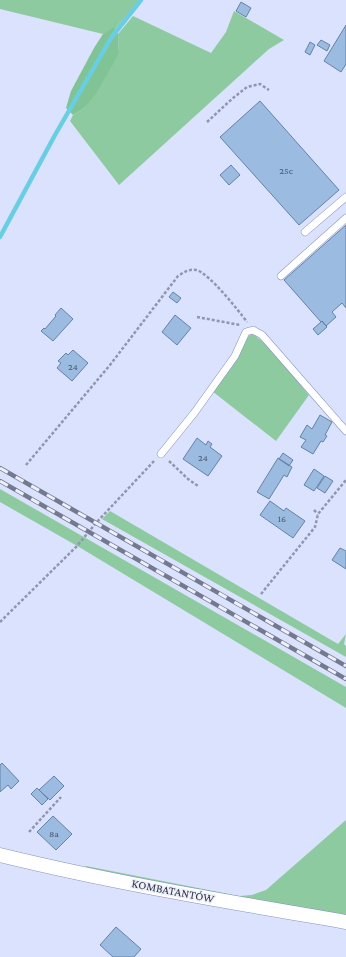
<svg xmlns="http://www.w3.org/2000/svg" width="346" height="957" viewBox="0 0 346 957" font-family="'Crimson Pro',serif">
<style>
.green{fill:#8dca9f}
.forest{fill:#80c495}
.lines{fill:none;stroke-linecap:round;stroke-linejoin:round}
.stream{stroke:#6acee3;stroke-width:4.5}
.building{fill:#9bbbe1;stroke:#6482a6}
.lane-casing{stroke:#8792bd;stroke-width:8}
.street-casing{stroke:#8792bd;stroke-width:15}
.path{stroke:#8f96ad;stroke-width:2.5;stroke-dasharray:3 2;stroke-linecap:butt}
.lane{stroke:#fff;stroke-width:7}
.street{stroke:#fff;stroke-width:14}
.rail-casing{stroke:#73798f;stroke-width:4.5}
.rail{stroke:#edf0fa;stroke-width:3;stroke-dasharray:9;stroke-linecap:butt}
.labels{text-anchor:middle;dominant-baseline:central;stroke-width:3;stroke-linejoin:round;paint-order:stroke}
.number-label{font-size:10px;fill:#4c586f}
.street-label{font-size:12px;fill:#323749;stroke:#edf0fa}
</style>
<rect width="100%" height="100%" fill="#dae2fe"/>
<path class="green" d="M0,0H139L115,29L114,28L103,34L0,9Z
M234,11L284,40L269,49L119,185L70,121L73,115L84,108L119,54L118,34L133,16L211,53L226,32Z
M251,334C263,336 299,383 309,395L276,441L212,391L247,338Z
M0,489L346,687V708L79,547L0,502Z
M110,511L338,644L346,634L344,644L346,646V657L102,519Z
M346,820V919L83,870L86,866L239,896L252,895L266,890Z"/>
<path class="forest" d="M114,27L118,34L119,54L95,95L84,108L73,115L66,108L71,91L94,48L103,34Z"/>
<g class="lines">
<path class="stream" d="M0,237L55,135L111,38L141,0"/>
</g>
<path class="building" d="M241,2L251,8L246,17L236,11Z
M346,25V64L341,72L324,61Z
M321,40L330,45L327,51L317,45Z
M310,42L315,45L310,55L305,52Z
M260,101L339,190L299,225L220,137Z
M231,165L240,175L229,185L220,175Z
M346,225V308L342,303L332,312L336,317L326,326L322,321L321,322L284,280Z
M173,292L181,298L177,303L169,297Z
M61,308L73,319L53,341L41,331L44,328L45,329L56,316L55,315Z
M175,315L191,328L177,345L162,332Z
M322,321L327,327L318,335L313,329Z
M73,350L88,363L72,381L57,368L61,363L58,361L66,353L68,355Z
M320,415L332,422L325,435L327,436L323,442L321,441L313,454L301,447L306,440L300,437L307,425L312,429Z
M197,438L206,445L208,441L212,444L210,447L222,456L208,476L183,459Z
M283,453L293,460L289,466L279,459Z
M278,458L292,467L287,477L284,475L269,499L257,492Z
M314,469L324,476L314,491L304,485Z
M325,476L333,481L325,493L317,488Z
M270,501L284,511L286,508L305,521L293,538L260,515Z
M340,548L346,551V569L332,560Z
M2,763L19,781L11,789L8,785L0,792V765Z
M54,776L64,786L50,800L39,790Z
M37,788L48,799L42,805L31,794Z
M53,816L72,834L56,850L37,832Z
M116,927L141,949L134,957H113L100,945Z"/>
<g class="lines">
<g class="lane-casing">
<path id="lane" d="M305,232L346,197
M281,276L346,218
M161,454L195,412L235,356L246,332L253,330L262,335L346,431"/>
</g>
<g class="street-casing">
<path id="street" d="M0,855C114,883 230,902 346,922"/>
</g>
<path class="path" d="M207,122L233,98L247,87L260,84L269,90
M197,317L240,325
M169,461L188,479L198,486
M26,465L110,365L178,276C184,272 189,269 196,270C208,272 239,311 247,322
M314,510L318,514
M261,594L311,532L315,527L318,514L346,480
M0,622L77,546L96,523L154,461
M29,832L61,797"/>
<use href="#lane" class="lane"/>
<use href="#street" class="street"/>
<g class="rail-casing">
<path id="rail" d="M0,468L346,666
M0,481L346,679"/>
</g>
<use href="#rail" class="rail"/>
</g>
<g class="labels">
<g class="number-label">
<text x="286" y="170">25c</text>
<text x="73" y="366">24</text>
<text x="203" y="457">24</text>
<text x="282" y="518">16</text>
<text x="54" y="833">8a</text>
</g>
<g class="street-label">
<text transform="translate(173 891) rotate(11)">KOMBATANTÓW</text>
</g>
</g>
</svg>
